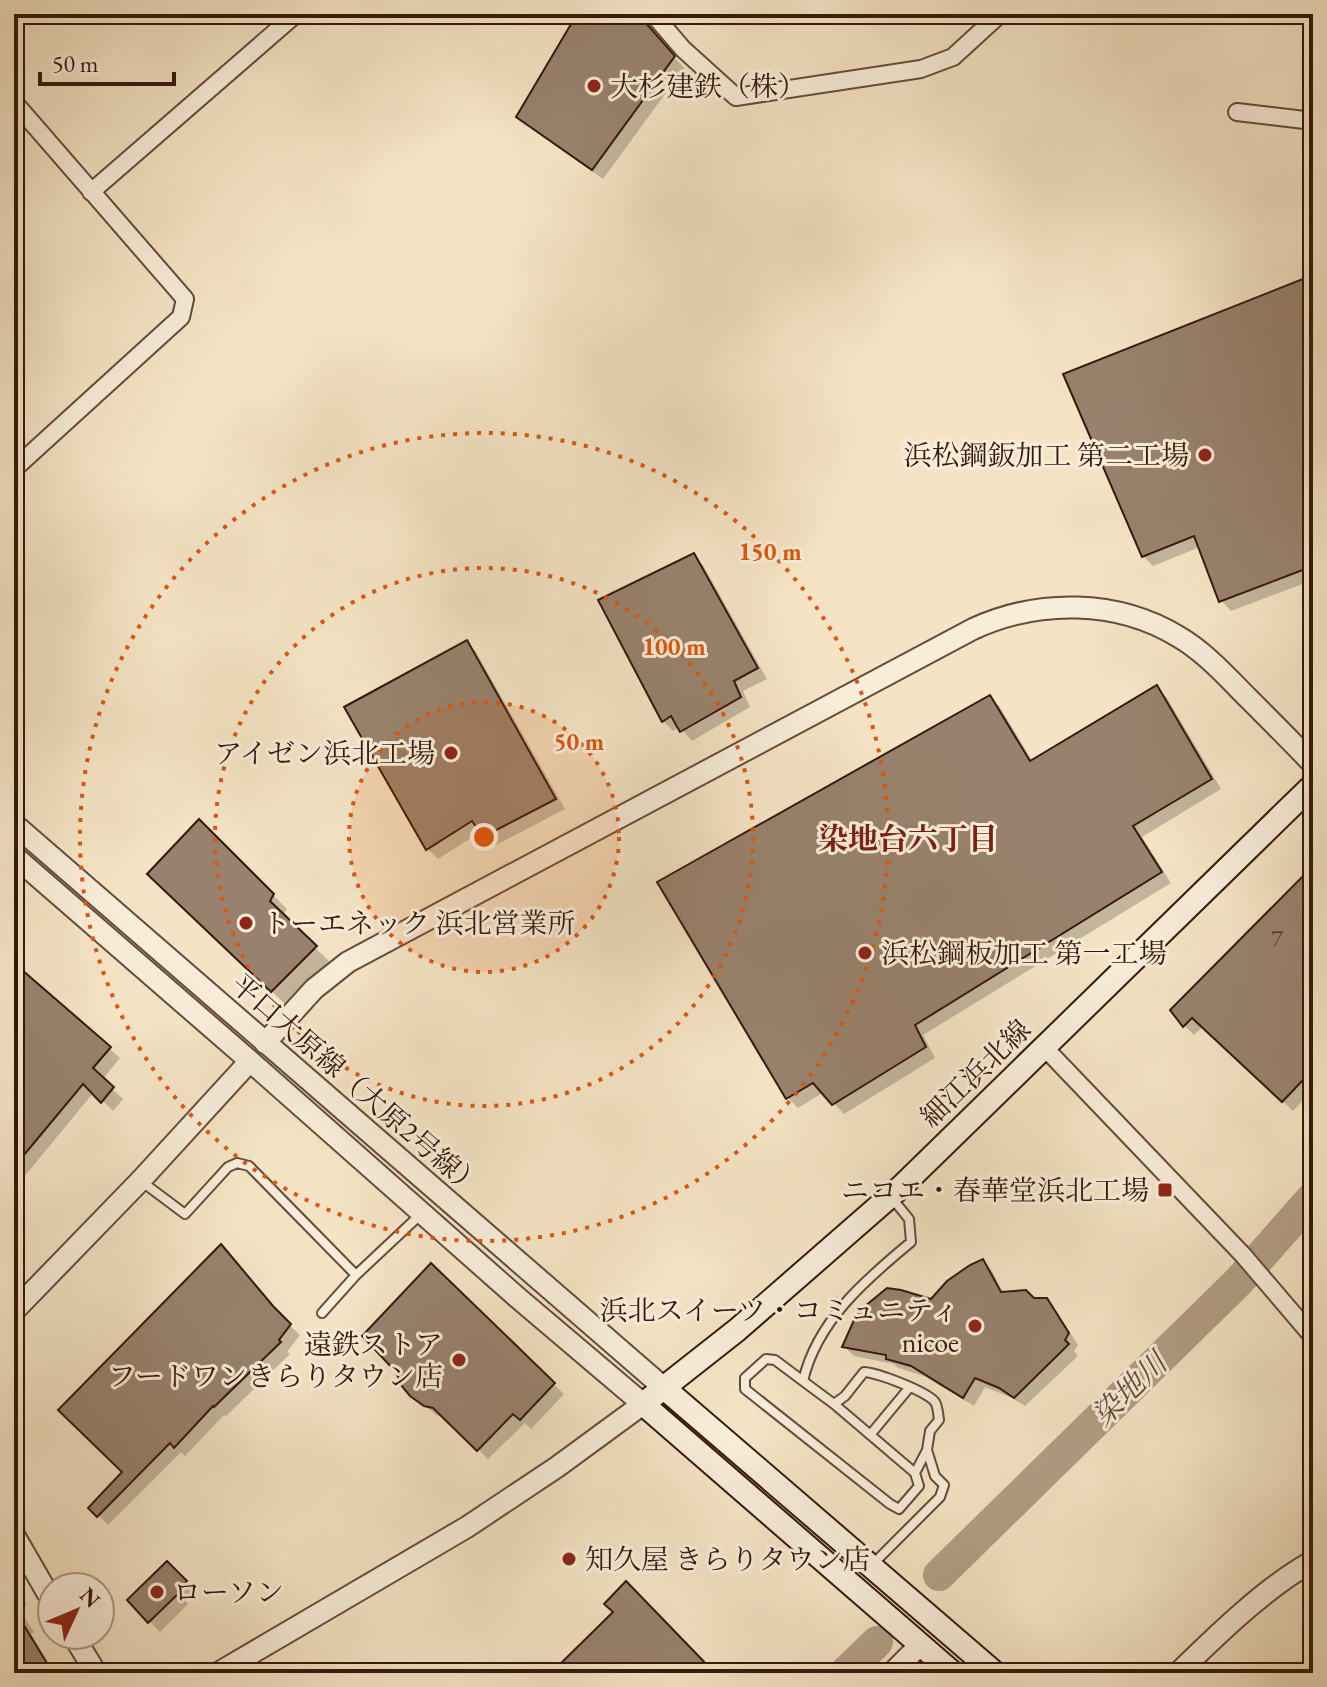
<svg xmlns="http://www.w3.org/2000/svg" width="1327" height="1687" viewBox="0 0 1327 1687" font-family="'EB Garamond','Noto Serif JP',serif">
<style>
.shadow{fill:#0003}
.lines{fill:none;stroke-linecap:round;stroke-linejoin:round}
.river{stroke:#b39f86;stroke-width:32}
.building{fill:#98826d;stroke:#35180d;stroke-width:2}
.service-casing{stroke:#654b3b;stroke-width:12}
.minor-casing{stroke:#654b3b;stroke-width:20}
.tertiary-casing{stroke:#654b3b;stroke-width:24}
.secondary-casing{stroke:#35180d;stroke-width:26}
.service{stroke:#f8edd9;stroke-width:8}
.minor{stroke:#f8edd9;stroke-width:16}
.tertiary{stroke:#f8edd9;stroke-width:20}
.secondary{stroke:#f8edd9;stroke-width:22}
.ring{fill:none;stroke:#df560c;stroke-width:4;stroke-dasharray:4 8}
.poi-dot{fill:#8f2418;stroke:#f8edd9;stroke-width:3}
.labels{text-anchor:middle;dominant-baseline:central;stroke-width:6;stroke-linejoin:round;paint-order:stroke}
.number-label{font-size:24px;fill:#4e3225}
.poi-label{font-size:28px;fill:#35180d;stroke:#f8edd9;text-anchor:start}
.street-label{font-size:28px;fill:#35180d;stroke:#f8edd9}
.neighbourhood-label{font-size:30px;font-weight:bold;fill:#7a1f14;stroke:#f8edd9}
.water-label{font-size:30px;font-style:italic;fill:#674e3d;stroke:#f8edd9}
.centre{fill:#df560c;stroke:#f8edd9;stroke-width:4}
.ring-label{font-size:24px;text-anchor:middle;font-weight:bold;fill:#df560c;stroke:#f8edd9;stroke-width:6;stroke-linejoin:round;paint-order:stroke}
</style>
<rect width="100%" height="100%" fill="#f4e4c5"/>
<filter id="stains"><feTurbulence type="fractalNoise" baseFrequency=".0025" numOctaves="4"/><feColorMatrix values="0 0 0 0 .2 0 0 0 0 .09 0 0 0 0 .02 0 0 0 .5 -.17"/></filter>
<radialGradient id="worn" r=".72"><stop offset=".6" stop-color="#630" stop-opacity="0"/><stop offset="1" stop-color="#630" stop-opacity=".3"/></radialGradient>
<path class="shadow" d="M579,14H635L684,68L603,179L529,126L518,116Z
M1313,277V580L1231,611L1221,600L1200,547L1153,566L1143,556Z
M693,555L703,565L767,679L743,691L750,707L692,741L680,727L673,731L663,721Z
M466,642L476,652L565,809L494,846L480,832L438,859L428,849L347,708Z
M1156,688L1167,698L1221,789L1142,837L1171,883L923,1035L935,1058L844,1114L824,1092L798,1108L788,1098L990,697L1000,707L1033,762Z
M199,821L287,909L282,916L329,961L286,1005L163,887Z
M1313,869V1090L1293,1111L1203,1026L1194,1035L1184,1025Z
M14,966L120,1058L102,1080L123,1099L113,1111L94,1092L14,1189Z
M982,1261L992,1271L1004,1294L1034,1300H1046L1056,1311L1078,1345L1074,1351L1078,1356L1025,1406L1012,1398L985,1387L974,1406L924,1376L898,1368L894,1364L854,1356L844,1346L931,1301Z
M431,1266L564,1394L531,1429L525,1423L488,1459L446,1418L436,1415L412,1394Z
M281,1317L300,1335L287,1352L290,1354L226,1416L224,1415L185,1456L181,1452L108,1525L91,1508Z
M167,1564L195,1593L186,1602L188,1604L160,1632L129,1600Z
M14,1583L27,1605L19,1609L34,1632L31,1634L52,1669L54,1668L59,1673H28L14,1652Z
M1313,1661V1673H1293Z"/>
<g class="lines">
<path class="river" d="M939,1575L1239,1281L1313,1197
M845,1673L877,1642"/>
</g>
<path class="building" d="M577,14H638L675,56L592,170L516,117Z
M1313,275V566L1219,602L1194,536L1142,557L1063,374Z
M694,553L758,668L734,681L741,697L680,732L671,716L662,722L598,600Z
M467,640L556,799L483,837L472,821L426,850L344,707Z
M1157,685L1212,779L1133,826L1162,872L915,1025L926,1047L832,1105L813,1083L786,1099L657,882L990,695L1030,761Z
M199,819L274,894L270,901L317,946L271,992L147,874Z
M1313,866V1087L1304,1079L1282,1102L1192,1018L1183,1027L1170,1010Z
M14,963L111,1047L93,1068L114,1087L101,1103L83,1084L14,1167Z
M221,1244L273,1306L291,1324L279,1340L281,1342L214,1407L213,1406L174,1448L170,1443L97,1517L88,1508L122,1472L58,1410Z
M983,1259L1001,1292L1026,1290L1034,1298H1047L1069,1333L1065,1340L1069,1344L1014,1398L999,1388L975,1378L963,1398L911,1366L886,1359V1355L842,1347L854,1320L864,1307L887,1288L901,1290L931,1299L947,1281L970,1265Z
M431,1263L555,1383L520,1420L513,1414L477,1451L433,1408L424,1406L410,1396L401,1385L396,1372L362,1336Z
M167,1561L187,1581L177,1591L179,1593L148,1623L127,1600Z
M626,1581L715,1673H551L613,1612L604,1604Z
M14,1609L53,1673H25L14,1656Z"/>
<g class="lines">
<g class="service-casing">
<path id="service" d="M141,1181L185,1214L228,1167L237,1163L249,1166L356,1275
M322,1313L356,1275L421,1214
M803,1381L775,1360L766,1359L745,1378V1389L890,1504L899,1509L919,1486L915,1473L834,1404L803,1381C817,1321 865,1280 911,1242L909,1219L891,1197
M834,1404L845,1396L864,1372C878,1373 926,1391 935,1402C938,1407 938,1414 939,1420L930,1431L927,1450L915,1473
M870,1435L909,1388
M871,1566L940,1497L944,1485L935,1476L927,1450"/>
</g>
<g class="minor-casing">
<path id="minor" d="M653,14L683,49L736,97L921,69L953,57L1000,14
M14,102L185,299L181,317L14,469
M1237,112L1313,121
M91,192L296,14
M1044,1047L1243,1255L1313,1337"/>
</g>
<g class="tertiary-casing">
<path id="tertiary" d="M14,824L664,1388
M14,856L250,1061L518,1298L643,1404L557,1467L467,1527L218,1673
M265,1043L314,989L348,962L973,629C1038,599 1117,599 1179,637C1206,653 1227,677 1248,698C1270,720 1292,742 1313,764
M14,1311L141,1180L250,1061
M14,1535L52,1601
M73,1635L96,1673
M892,1673L920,1645
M1178,1673C1217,1635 1266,1587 1313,1561"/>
</g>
<g class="secondary-casing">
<path id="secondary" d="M664,1388L995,1673
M953,1673L643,1404L737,1330L902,1186L1313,785"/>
</g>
<use href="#service" class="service"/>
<use href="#minor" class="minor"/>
<use href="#tertiary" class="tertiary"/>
<use href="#secondary" class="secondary"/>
</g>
<circle cx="484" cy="837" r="135" fill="#df560c" fill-opacity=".12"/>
<g class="ring">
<circle cx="484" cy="837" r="135"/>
<circle cx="484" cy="837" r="269"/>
<circle cx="484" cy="837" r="404"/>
</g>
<g class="poi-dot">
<circle cx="594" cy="86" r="8"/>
<circle cx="1205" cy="455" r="8"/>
<circle cx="451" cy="753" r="8"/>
<circle cx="246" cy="923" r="8"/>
<circle cx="865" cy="953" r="8"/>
<rect x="1157" y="1182" width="16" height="16" rx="4"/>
<circle cx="975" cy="1326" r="8"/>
<circle cx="459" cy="1360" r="8"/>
<circle cx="569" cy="1559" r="8"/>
<circle cx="157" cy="1592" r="8"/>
</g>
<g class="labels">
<g class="number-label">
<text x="1277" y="938">7</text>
</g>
<g class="poi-label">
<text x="610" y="86">大杉建鉄（株）</text>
<text x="1189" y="455" text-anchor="end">浜松鋼鈑加工 第二工場</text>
<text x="435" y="753" text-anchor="end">アイゼン浜北工場</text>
<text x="262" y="923">トーエネック 浜北営業所</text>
<text x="881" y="953">浜松鋼板加工 第一工場</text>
<text x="1149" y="1190" text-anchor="end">ニコエ・春華堂浜北工場</text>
<text x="959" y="1310" text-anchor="end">浜北スイーツ・コミュニティ<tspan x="959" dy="32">nicoe</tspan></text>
<text x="443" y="1344" text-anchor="end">遠鉄ストア<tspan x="443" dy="32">フードワンきらりタウン店</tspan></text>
<text x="585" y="1559">知久屋 きらりタウン店</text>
<text x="173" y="1592">ローソン</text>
</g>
<g class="street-label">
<text transform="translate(975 1073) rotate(-44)">細江浜北線</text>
<text transform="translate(357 1085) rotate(41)">平口大原線（大原2号線）</text>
</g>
<g class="neighbourhood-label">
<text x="908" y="838">染地台六丁目</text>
</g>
<g class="water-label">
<text transform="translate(1129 1389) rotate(-44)">染地川</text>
</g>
</g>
<circle cx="484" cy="837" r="12" class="centre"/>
<g class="ring-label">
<text x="770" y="560">150 m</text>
<text x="674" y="655">100 m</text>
<text x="579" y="750">50 m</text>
</g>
<rect width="1327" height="1687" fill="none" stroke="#f4e4c5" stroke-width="48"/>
<rect x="16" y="16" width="1295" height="1655" fill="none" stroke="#35180d" stroke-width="4"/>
<rect x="24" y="24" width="1279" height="1639" fill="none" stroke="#35180d" stroke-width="2"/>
<g transform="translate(76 1611) rotate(46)"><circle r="38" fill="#f8edd9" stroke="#aa9887" stroke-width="2"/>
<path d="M0-6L14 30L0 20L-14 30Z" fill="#8f2418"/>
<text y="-12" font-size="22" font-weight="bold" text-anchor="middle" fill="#35180d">N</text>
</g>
<path d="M40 72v12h134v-12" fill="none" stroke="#35180d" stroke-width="4"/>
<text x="52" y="72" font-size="24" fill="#35180d" stroke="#f8edd9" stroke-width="6" paint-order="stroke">50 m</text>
<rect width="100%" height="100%" filter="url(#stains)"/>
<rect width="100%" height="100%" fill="url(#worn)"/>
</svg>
